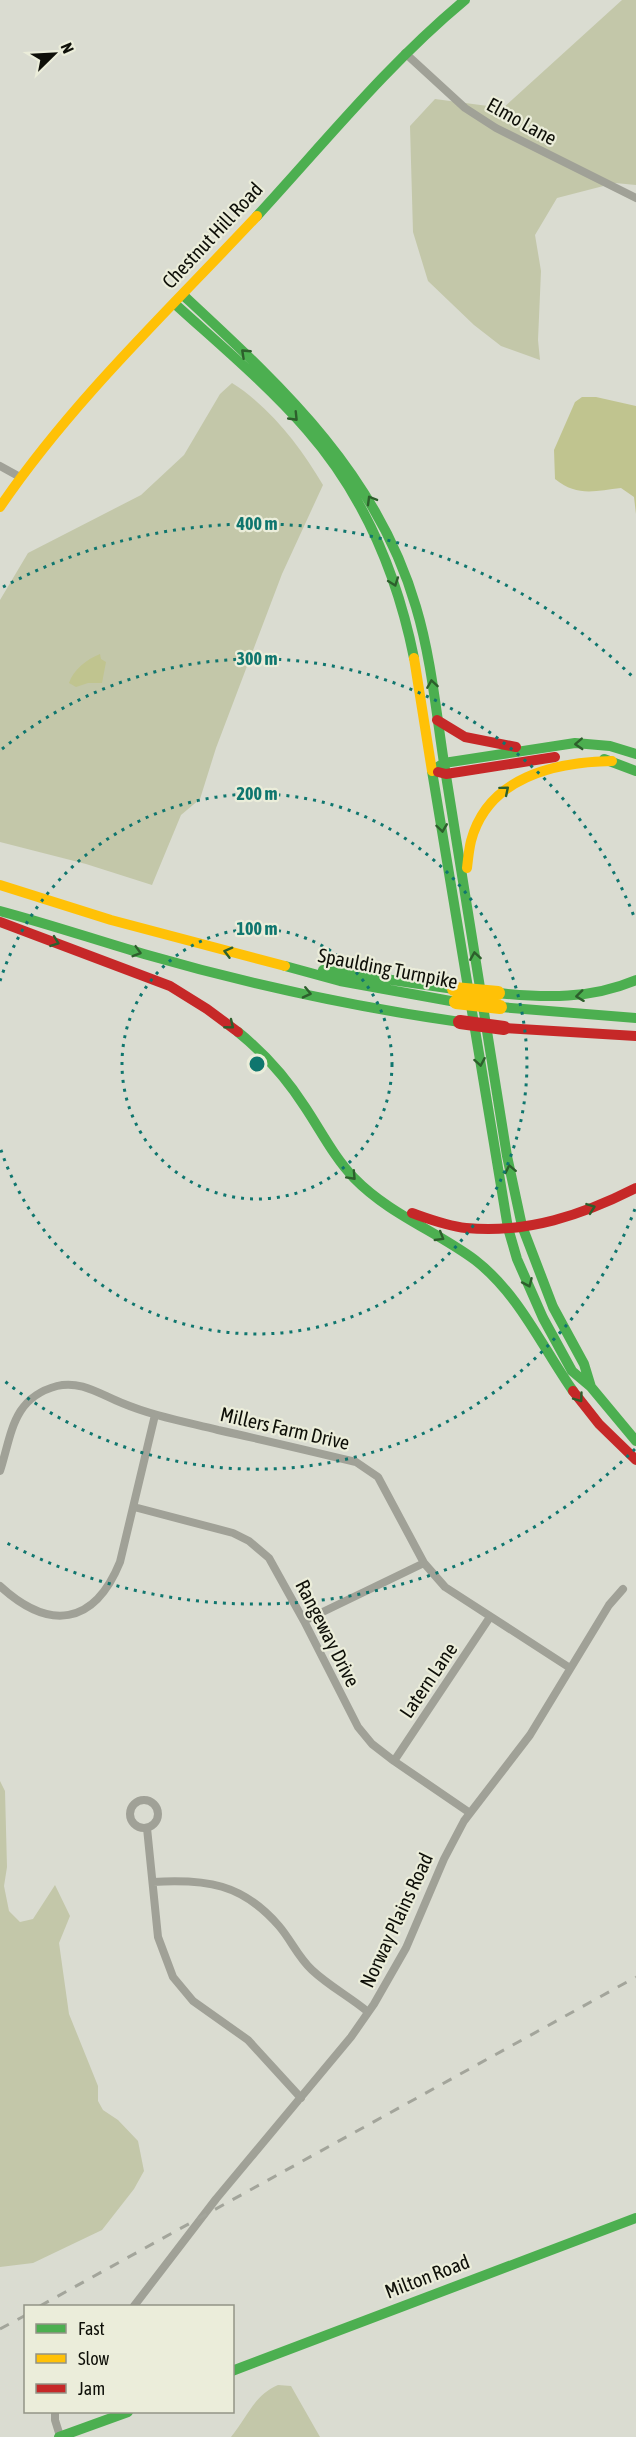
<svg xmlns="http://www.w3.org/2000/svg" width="636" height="2437" viewBox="0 0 636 2437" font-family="'Asap Condensed',sans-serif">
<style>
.green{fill:#c3c7a9}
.water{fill:#c0c48f}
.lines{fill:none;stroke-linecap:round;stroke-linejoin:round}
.street{stroke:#a0a197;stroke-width:8}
.fast{stroke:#4caf50;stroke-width:10}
.slow{stroke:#ffc107;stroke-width:10}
.jam{stroke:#c62828;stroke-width:10}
.rail{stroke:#a3a59b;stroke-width:3;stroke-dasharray:10 10;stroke-linecap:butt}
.slow-bridge{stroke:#ffc107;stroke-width:14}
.jam-bridge{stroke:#c62828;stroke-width:14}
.oneway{stroke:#2d5f2c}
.ring{fill:none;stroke:#0f766e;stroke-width:3;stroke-dasharray:3 6}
.labels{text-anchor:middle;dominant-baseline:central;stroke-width:4.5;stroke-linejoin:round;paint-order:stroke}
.street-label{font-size:20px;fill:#0e0f08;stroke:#ebedda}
.centre{fill:#0f766e;stroke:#ebedda;stroke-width:3}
.ring-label{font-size:18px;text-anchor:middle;font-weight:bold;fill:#0f766e;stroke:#ebedda;stroke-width:4.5;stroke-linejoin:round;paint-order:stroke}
</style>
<rect width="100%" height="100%" fill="#dadcd1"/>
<path class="green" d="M622,0H636V185L615,183L557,198L535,235L541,271L538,340L540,360L501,346L474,325L428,281L413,232L410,126L435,99L503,108Z
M232,383C269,406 301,447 323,485L282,574L216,748L200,799L181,815L152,885L86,864L0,842V600L28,553L141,495L184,455L220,394Z
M0,1781L5,1791L7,1867L4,1886L9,1911L20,1922L33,1919L55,1885L70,1916L59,1943L69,2014L98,2086V2101L103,2110L118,2120L138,2141L144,2171L134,2189L102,2230L33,2263L0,2267Z
M278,2385L291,2386L320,2437H231C247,2418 254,2395 278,2385Z"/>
<path class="water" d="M582,397H596L636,406V514L634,497L621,488C595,491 577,497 555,479L554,450L575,402Z
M100,654L101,659L106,662L102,683H88L76,687L69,683C73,670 87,659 100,654Z"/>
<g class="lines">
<path class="street" d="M405,53L465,108L496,128L636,198
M0,466L20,477
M0,1471C12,1434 12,1398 57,1386C81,1380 101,1395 122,1403C153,1416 186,1422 218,1430C264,1440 310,1451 356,1462L378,1477L424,1563L445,1587L570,1668
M134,1507L233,1533L249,1541L269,1558L304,1621L358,1727L372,1744L394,1761L470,1813
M0,1586C49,1631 94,1626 120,1562L155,1415
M304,1621L424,1563
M394,1761L490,1617
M130 1814a14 14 0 1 1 28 0a14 14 0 1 1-28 0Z
M147,1828L158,1937L173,1977L193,2001L248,2040L301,2098
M153,1882C206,1879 242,1883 279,1926C291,1940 298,1957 312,1970C329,1986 350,1997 368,2012
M134,2306L216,2199L351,2037L374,2004L406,1948L444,1859L464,1821L530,1735L609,1605L623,1589
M55,2412V2420L60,2436"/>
<path class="fast" d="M257,216C325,142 388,64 465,0
M183,295C282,387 377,473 416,607C431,657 436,711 444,763
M175,304C220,345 267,384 307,430C364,495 397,574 414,658
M604,759L636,771
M444,763L507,1156L522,1226L553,1307L584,1364L591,1387
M438,767L444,763L575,743L610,746L636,754
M432,771L508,1228L517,1259L543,1318L572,1371L591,1387L636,1441
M0,911C49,924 96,940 144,954C248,984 353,1007 460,1022
M285,966L340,981L456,1002
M323,970L454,989
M498,993C546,998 591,999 636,980
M500,1007L636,1018
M238,1032C264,1053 287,1079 305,1107C321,1131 334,1157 354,1178C389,1214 436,1231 475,1260C519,1294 542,1347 573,1391
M232,2371L636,2218
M59,2437L128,2412"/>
<path class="slow" d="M0,507C73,400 169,310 257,216
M414,658L432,771
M467,868C468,859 469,849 471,841C488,777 555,762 612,761
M0,885L111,920L285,966"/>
<path class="jam" d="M437,720L465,737L516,747
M438,772L446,774L555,757
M0,922L170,986L207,1009L238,1032
M504,1028L636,1036
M412,1213C429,1219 447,1226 466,1228C526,1234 583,1215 636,1188
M573,1391L599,1424L636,1460"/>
<path class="rail" d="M40,2306L636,1977
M0,2329L26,2315"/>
<path class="slow-bridge" d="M454,989L498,993
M456,1002L500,1007"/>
<path class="jam-bridge" d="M460,1022L504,1028"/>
</g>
<defs><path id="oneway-chevron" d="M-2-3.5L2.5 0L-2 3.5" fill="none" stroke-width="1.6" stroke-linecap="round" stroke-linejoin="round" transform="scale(1.5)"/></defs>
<g class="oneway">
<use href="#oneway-chevron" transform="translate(245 353) rotate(-137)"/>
<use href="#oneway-chevron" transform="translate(294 417) rotate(46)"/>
<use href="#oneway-chevron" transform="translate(371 500) rotate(-120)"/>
<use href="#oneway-chevron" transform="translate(394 582) rotate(70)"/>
<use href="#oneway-chevron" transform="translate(432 684) rotate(-99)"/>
<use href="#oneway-chevron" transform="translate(579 744) rotate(177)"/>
<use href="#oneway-chevron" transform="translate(505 790) rotate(-40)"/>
<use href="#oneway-chevron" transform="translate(442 828) rotate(82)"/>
<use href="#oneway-chevron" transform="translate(55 942) rotate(20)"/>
<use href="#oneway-chevron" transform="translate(137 952) rotate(16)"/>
<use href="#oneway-chevron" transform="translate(228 952) rotate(-165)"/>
<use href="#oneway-chevron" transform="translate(475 956) rotate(-99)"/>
<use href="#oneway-chevron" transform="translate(307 993) rotate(13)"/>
<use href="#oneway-chevron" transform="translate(580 996) rotate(173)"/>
<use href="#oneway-chevron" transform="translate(230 1025) rotate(39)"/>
<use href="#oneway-chevron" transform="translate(480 1062) rotate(80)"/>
<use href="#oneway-chevron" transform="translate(510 1169) rotate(-102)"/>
<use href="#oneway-chevron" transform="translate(352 1176) rotate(47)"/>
<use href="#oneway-chevron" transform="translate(591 1208) rotate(-20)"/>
<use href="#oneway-chevron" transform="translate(440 1237) rotate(31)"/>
<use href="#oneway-chevron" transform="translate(528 1283) rotate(66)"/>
<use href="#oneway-chevron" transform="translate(579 1398) rotate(54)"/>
</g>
<g class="ring">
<circle cx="257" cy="1064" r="135"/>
<path d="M0 981A270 270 0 1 1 0 1147"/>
<path d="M635 1209A405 405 0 0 1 2 1379M2 749A405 405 0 0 1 635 919"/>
<path d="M635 1449A540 540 0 0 1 3 1541M3 587A540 540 0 0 1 635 679"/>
</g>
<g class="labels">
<g class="street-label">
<text transform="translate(522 121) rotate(29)">Elmo Lane</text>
<text transform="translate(212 235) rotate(-47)">Chestnut Hill Road</text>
<text transform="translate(388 968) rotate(11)">Spaulding Turnpike</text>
<text transform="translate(285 1428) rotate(13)">Millers Farm Drive</text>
<text transform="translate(328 1633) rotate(63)">Rangeway Drive</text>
<text transform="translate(428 1680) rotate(-56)">Latern Lane</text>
<text transform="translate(396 1920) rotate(-65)">Norway Plains Road</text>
<text transform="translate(427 2276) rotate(-21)">Milton Road</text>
</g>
</g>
<circle cx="257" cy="1064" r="9" class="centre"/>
<g class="ring-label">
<text x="257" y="530">400 m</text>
<text x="257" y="665">300 m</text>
<text x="257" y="800">200 m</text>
<text x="257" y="935">100 m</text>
</g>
<rect x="24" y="2305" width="210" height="108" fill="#ebedda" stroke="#939486" stroke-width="1.5"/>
<rect x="36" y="2324" width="30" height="9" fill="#4caf50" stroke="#939486" stroke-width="1.5"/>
<text x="78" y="2335" font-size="18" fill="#0e0f08">Fast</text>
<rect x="36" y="2354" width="30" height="9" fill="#ffc107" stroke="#939486" stroke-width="1.5"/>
<text x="78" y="2365" font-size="18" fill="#0e0f08">Slow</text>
<rect x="36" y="2384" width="30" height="9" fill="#c62828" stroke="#939486" stroke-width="1.5"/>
<text x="78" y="2395" font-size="18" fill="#0e0f08">Jam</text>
<g transform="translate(54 54) rotate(66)" stroke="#ebedda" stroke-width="4.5" paint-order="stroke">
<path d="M0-4.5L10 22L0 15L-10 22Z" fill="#0e0f08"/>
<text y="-9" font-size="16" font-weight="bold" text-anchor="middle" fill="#0e0f08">N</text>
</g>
</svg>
